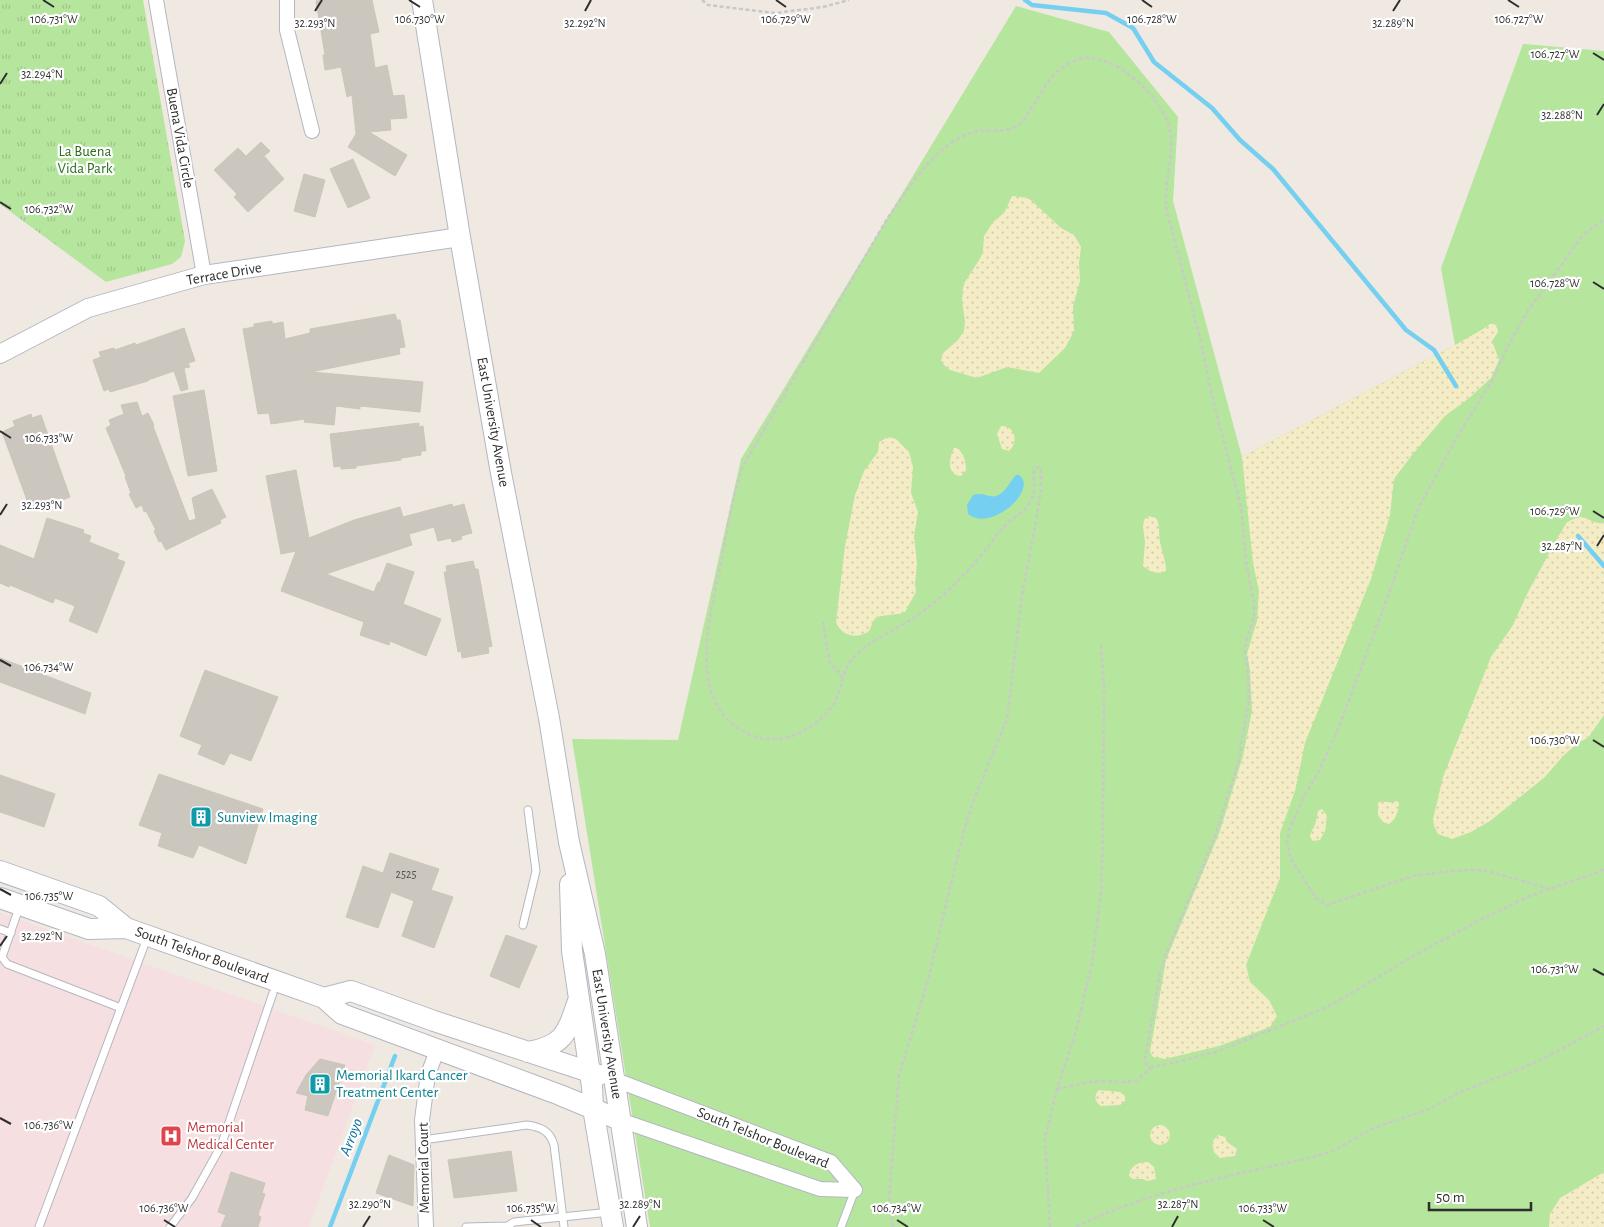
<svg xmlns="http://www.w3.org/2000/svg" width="1604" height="1227" viewBox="0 0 1604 1227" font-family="'Alegreya Sans',sans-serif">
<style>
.medical{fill:#f5dfe0}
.grass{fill:#b6e59e}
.sand{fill:url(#sand-dots)}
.park{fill:url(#park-tufts)}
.water{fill:#75cff0}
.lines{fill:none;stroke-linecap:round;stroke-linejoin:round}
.stream{stroke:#75cff0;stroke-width:4.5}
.building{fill:#cbc7bf;stroke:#cbc5ba}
.service-casing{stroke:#b4b7c1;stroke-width:9}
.minor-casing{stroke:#b4b7c1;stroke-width:16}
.tertiary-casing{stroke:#b4b7c1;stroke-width:20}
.secondary-casing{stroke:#b4b7c1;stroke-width:22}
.path{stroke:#c9c9c9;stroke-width:2.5;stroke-dasharray:4 2.5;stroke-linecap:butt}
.service{stroke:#fff;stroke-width:7}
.minor{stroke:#fff;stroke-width:14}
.tertiary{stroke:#fff;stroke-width:18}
.secondary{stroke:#fff;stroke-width:20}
.ticks{fill:none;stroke:#2e2e2e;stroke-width:2}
.labels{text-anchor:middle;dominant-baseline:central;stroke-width:4.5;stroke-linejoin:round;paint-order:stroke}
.number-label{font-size:12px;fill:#555452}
.street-label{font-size:15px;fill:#2e2e2e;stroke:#fff}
.park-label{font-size:15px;fill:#2c6e1b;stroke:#fff}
.culture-label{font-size:15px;fill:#0d838f;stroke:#fff;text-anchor:start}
.health-label{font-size:15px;fill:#be3a42;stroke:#fff;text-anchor:start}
.water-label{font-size:16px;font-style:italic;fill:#0d6fa3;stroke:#fff}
.ticks-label{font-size:12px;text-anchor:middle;fill:#2e2e2e;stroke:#fff;stroke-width:4.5;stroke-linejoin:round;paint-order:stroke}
</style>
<defs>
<pattern id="sand-dots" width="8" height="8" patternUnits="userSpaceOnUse" patternTransform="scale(1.25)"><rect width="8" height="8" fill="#f3ecc5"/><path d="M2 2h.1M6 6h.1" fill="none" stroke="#d1cbaa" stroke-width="1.8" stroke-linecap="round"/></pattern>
<pattern id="park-tufts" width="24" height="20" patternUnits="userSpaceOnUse" patternTransform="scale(1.25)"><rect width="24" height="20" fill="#b6e59e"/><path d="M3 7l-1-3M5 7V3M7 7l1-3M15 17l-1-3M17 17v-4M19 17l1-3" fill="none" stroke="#9dc588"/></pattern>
</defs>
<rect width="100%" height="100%" fill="#efe9e1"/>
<path class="medical" d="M0,913L375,1045L309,1227H0Z"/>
<path class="grass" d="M1016,6L1109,32L1178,117L1173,201L1242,457L1455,345L1441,268L1523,44L1604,51V1227H650L572,739L678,740L741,459Z"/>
<path class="sand" d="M1012,196L1028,198L1033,202L1061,228L1074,235L1081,247L1079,263L1080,281L1073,306L1074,331L1065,348L1039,373L1007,367L977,378L950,370L944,365L941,361L943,353L958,340L964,331L965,321L962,301L963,288L965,282L981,257L983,250L984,236L993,222L1004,213Z
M1490,324H1494L1498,327V332L1492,341L1499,360L1491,378L1468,399L1445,416L1412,455L1394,479L1390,515L1371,579L1305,743L1295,791L1280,833V878L1246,965L1250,982L1269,1000L1277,1016L1270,1027L1219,1046L1165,1059L1153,1057L1150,1052L1166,960L1220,831L1243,756L1252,711L1250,670L1247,654L1257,621L1259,591L1253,563L1242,457L1455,345L1483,329Z
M1001,426C1015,425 1019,442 1009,451L1002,449L997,434Z
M888,437L896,439L909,452L913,467L911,493L918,512L914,536L917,564L915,584L916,592L905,612C897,616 881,614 876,618C871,622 872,628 868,632C856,639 841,636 836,622L845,546L855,495L864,471L878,452L879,442Z
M954,448H957C964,453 966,462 966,470L961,476C946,475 949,458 954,448Z
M1148,516L1156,518C1161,526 1158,534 1160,542C1162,552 1166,561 1166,571C1158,575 1150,572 1143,566L1145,542L1143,526L1144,520Z
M1578,517C1588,516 1593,525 1604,523V715L1588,738L1579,742L1563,756L1545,777L1490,821L1471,832L1452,839L1438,834L1434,826L1433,819L1443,777L1491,657L1513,625L1527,594L1558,537L1567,522Z
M1397,801L1399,803C1399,810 1395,821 1389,824L1383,822L1378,815V803C1383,800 1389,804 1397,801Z
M1322,809L1327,816L1325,831L1320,840L1313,841C1307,835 1312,832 1315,825C1316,821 1317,816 1318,811Z
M1099,1090L1120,1092L1125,1096V1101L1120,1105L1101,1106C1095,1102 1093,1096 1099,1090Z
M1150 1135a10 10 0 1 1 20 0a10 10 0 1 1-20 0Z
M1218,1135L1225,1137L1227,1142L1237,1149L1235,1156L1220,1158L1214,1152L1212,1142Z
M1148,1162L1154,1167L1156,1179L1147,1181L1143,1179H1133L1129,1176C1130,1166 1138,1162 1148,1162Z
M1604,1172V1227H1549L1550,1214L1560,1198Z"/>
<path class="park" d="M0,0H143L185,241L181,257L172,264L106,282L0,204Z"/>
<path class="water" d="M1016,475H1019C1039,489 991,533 968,514L967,505L973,495C979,493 983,494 989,496C1003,499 1008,484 1016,475Z"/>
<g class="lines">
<path class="stream" d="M1025,0L1032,5L1106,13L1133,28L1154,62L1212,108L1240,140L1273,169L1406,330L1434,350L1456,386
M1578,536L1604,566
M330,1227L395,1056"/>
</g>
<path class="building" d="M325,0H372L379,32L370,34L375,68L387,65L393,96L404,95L407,118L390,119L391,130L369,132L407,155L395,176L348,147L356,134L352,95L347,97L341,67L325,70L323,55H325L316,1Z
M261,142L270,151L264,156L284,179L248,212L234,197L237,194L214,170L238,148L246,156Z
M353,159L370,198L348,208L330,169Z
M304,174L325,180L315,217L294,211Z
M395,314L397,320H400L405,347L399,348L400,354L311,372L423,382L420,412L360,406V409L336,406L334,425L304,422L305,419L271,424L269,413L258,414L243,329L254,327V324L272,321V324L283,322L285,339L310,333V329Z
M184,328L195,361L188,363L190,367L184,368L188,389L181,391L174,371L148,380V381L110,392L109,389L104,391L93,360L101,357L99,352L114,348L115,350L135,343L136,345Z
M204,390L217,471L188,476L173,396Z
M137,402L142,416L148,413L154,425L153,426L189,521L196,519L192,498L212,489L226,517L220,520L221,523L166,550L161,541L159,542L154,531L156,530L146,511L144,512L142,505L136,508L129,494L131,493L125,477L126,476L106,428L111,425L109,420L124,414L121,405Z
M31,414L32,418L41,415L70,497L52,504L53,501L31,511L2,432L15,426L13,421Z
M419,423V427L423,426L426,451H421V455L401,458V460L356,466V468L341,469V466L334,467L330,434Z
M296,470L309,538L354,520L400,507L403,517L452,504L453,507L464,504L472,533L461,536L462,539L452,542L451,538L438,541L434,527L409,534L412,545L326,574L374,592L378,582H380L387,563L414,572L403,604L441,619L426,656L390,641L389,645L360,635L364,622L281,591L296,551L281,554L266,476Z
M47,518L84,530L83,533L91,536L89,542L119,554L117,559L125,562L97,633L69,621L75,606L55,598L53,603L10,585L9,587L0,583V545L34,559Z
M473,561L475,569H478L492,646L488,647L489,653L462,658L461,651L458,652L444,572H447L446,566Z
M0,658L91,693L85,714L0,682Z
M205,670L278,697L251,761L230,753L224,765L198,754L202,745L180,736Z
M159,774L263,809L246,864L199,845L193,858L158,846L162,833L139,825Z
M0,775L55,794L44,827L0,812Z
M390,853L439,869L431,890L453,897L434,948L402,936L414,901L391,892L378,928L346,917L363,866L383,873Z
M506,935L537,946L519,988L490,976Z
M320,1059L345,1065L328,1116L305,1110L308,1096L296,1093L306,1075Z
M511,1151L517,1191L454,1198L448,1160Z
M389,1155L414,1165L413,1206L376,1193Z
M231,1172L265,1183L262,1193L265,1194L258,1215L261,1217L258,1227H221L226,1215L218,1212Z"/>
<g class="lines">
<g class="service-casing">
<path id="service" d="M20,905L2,957L7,964L121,1008
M523,925L536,871L528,810
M0,929L11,933
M423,1140L527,1125C541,1127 550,1131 554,1145L564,1227
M39,1227L147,938
M170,1227L192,1198L221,1146L273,993
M466,1227L507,1226
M506,1227L514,1222L610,1212
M841,1227L855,1190"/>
</g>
<g class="minor-casing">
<path id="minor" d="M156,0L204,275
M287,0V30L312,131
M613,1079L831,1162L855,1190
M620,1120L820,1189L855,1190
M426,1227L422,1120L428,1074L437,1051"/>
</g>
<g class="tertiary-casing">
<path id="tertiary" d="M0,354L88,308L204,275L460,237"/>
</g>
<g class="secondary-casing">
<path id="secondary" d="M422,0L460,237L501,473L549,718L569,842L595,954L637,1227
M0,871L99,906L126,928L324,998L342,1014L560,1095L620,1120
M570,884L572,951L592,1087L593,1108L613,1227
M0,898L89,929L126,928
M324,998L351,991L434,1021L599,1075
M528,1052C564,1046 567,1033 578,1001"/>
</g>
<path class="path" d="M702,0L708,5L775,13L823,7L849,0
M823,622L830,664L839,672L842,678
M1550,889L1491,872L1478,870L1450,871L1413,876L1327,905L1316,898L1291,859L1287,843L1289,830L1305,795L1318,773L1338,729L1387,599L1419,507L1457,437L1493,379L1508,346L1527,312L1583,235L1604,219
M1057,1089L1095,1081L1128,1082L1138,1080L1151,1067
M893,1227L889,1197L899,1075L927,984L963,834L973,802L1007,719L1022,595L1036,521L1041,489V469L1038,467L1034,470C1033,480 1036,491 1031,500C1026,511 1015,516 1007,524C998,532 991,543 983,553C964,576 942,598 918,615C898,629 875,637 857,654C844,666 843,681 837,697C831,714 809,730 792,736C776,741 759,740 744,732C724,722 711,699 708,678C702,642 714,597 721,562C727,530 732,497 743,466L887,219C908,189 934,145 971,133C987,128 1004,134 1019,125C1023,122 1026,117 1028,113C1039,98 1049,75 1065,66C1071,62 1080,58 1087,58C1121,58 1165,100 1170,132C1175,159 1162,185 1167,211L1199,334L1213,400L1239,499L1242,515L1246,562L1254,603V617L1246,642L1245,651L1248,670L1249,701L1238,763L1214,839L1167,951L1160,972L1145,1059L1147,1065L1151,1067L1173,1063L1216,1052L1313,1013L1333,1004L1417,954L1478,921L1530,896L1604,870
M1050,1227L1045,1138L1057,1089L1076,1031L1092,963L1101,892L1103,832L1104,687L1101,645
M1076,1227C1152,1189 1236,1175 1317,1156L1333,1151L1371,1129L1432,1108L1460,1092L1512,1072L1543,1059L1604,1026"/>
<use href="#service" class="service"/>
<use href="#minor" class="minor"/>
<use href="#tertiary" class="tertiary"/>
<use href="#secondary" class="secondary"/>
</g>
<path class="ticks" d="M43,0L54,7M409,0L420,7M776,0L786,7M1142,0L1152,7M1508,0L1519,7M315,11L322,0M585,11L591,0M1393,11L1400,0M1593,53L1604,60M0,84L7,73M1597,115L1604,104M0,202L11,209M1593,282L1604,289M0,431L11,438M1593,511L1604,518M0,515L7,504M1597,546L1604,535M0,660L11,666M1593,740L1604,747M0,889L11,895M0,946L7,936M1593,969L1604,975M0,1118L11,1124M164,1220L175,1227M531,1220L541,1227M897,1220L908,1227M1263,1220L1274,1227M363,1227L370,1216M633,1227L640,1216M1172,1227L1178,1216"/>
<defs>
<g id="building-square" transform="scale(1.125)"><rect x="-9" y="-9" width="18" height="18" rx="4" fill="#0f9aa8" stroke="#fff"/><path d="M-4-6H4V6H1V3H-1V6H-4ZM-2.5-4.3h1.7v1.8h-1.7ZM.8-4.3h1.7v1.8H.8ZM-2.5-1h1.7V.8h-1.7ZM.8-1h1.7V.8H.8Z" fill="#fff"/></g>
<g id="hospital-square" transform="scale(1.125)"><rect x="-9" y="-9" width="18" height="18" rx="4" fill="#e0444e" stroke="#fff"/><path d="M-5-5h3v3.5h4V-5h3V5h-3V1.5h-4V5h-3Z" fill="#fff"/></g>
</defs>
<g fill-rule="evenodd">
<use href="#building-square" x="201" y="817"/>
<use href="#building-square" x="320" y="1084"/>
<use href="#hospital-square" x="171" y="1136"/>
</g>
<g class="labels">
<g class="number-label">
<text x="406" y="874">2525</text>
</g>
<g class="street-label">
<text transform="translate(180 138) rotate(80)">Buena Vida Circle</text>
<text transform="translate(224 274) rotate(-10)">Terrace Drive</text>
<text transform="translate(493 422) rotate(80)">East University Avenue</text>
<text transform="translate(202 955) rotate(20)">South Telshor Boulevard</text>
<text transform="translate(607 1034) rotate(81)">East University Avenue</text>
<text transform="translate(763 1138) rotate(22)">South Telshor Boulevard</text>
<text transform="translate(424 1168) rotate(-91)">Memorial Court</text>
</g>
<g class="park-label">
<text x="85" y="151">La Buena<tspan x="85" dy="17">Vida Park</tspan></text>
</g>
<g class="culture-label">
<text x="217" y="817">Sunview Imaging</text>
<text x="336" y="1075">Memorial Ikard Cancer<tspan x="336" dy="17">Treatment Center</tspan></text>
</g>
<g class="health-label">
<text x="187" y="1127">Memorial<tspan x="187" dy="17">Medical Center</tspan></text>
</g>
<g class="water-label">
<text transform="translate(351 1137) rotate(-69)">Arroyo</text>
</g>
</g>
<g class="ticks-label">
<text x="1519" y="23">106.727°W</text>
<text x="54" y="23">106.731°W</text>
<text x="420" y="23">106.730°W</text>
<text x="786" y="23">106.729°W</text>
<text x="1152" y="23">106.728°W</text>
<text x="315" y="27">32.293°N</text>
<text x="585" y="27">32.292°N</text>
<text x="1393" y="27">32.289°N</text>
<text x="1555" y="58">106.727°W</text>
<text x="42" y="78">32.294°N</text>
<text x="1562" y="119">32.288°N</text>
<text x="49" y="213">106.732°W</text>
<text x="1555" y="287">106.728°W</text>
<text x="49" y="442">106.733°W</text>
<text x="42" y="509">32.293°N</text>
<text x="1555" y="515">106.729°W</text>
<text x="1562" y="550">32.287°N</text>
<text x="49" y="671">106.734°W</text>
<text x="1555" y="744">106.730°W</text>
<text x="49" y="900">106.735°W</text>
<text x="42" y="940">32.292°N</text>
<text x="1555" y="973">106.731°W</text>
<text x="49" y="1129">106.736°W</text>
<text x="370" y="1208">32.290°N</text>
<text x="640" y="1208">32.289°N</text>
<text x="1178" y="1208">32.287°N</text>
<text x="164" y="1212">106.736°W</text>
<text x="531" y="1212">106.735°W</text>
<text x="897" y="1212">106.734°W</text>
<text x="1263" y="1212">106.733°W</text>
</g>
<path d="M1429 1202v8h102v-8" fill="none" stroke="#2e2e2e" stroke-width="2.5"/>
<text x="1436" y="1202" font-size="15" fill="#2e2e2e" stroke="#ffffff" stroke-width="4" paint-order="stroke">50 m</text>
</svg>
